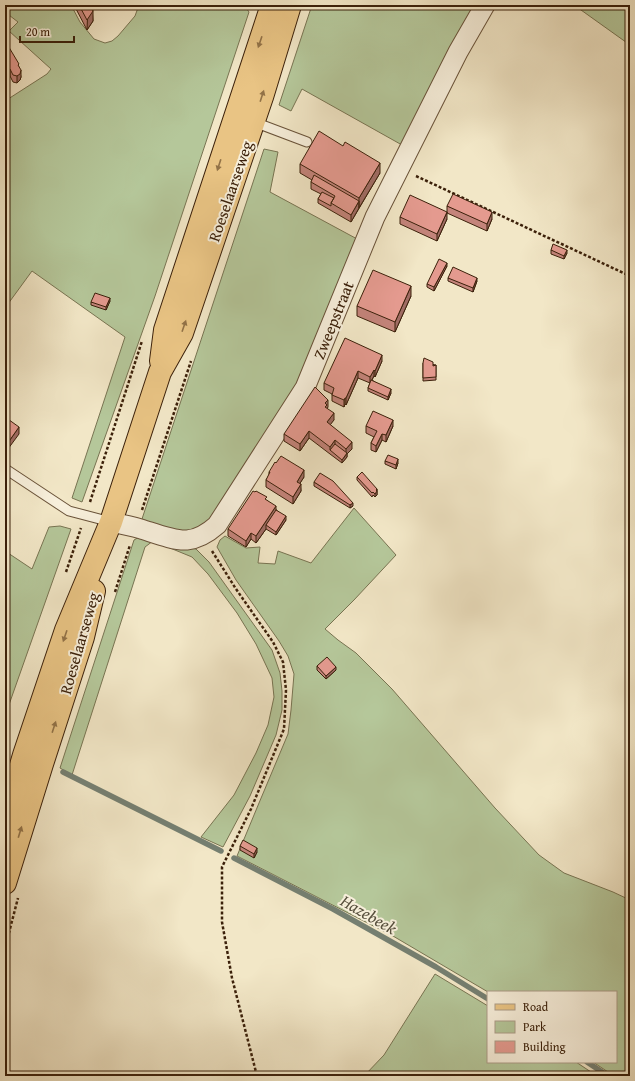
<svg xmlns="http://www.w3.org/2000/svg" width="635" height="1081" viewBox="0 0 635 1081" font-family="'Gentium Book Plus',serif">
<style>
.green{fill:#b5c79a;stroke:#787452}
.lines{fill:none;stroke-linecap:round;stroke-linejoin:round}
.stream{stroke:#757f71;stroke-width:5.5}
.lane-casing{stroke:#695239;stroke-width:11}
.street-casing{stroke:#695239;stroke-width:21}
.primary-casing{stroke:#3b200a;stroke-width:24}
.path{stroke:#3b200a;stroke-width:2.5;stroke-dasharray:3 2;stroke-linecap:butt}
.lane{stroke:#f7efdb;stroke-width:9}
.street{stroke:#f7efdb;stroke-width:19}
.primary{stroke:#e9c484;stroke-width:22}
.wall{fill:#c4847b;stroke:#3b200a}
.shaded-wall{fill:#a06c64;stroke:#3b200a}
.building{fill:#e49a8f;stroke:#3b200a}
.oneway{fill:#927247}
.labels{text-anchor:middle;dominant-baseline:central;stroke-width:4;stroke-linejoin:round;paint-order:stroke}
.street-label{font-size:16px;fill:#3b200a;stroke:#f7efdb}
.water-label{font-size:17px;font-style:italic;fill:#58503e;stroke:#f7efdb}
</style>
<rect width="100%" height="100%" fill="#f2e7c7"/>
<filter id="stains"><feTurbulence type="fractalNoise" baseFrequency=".005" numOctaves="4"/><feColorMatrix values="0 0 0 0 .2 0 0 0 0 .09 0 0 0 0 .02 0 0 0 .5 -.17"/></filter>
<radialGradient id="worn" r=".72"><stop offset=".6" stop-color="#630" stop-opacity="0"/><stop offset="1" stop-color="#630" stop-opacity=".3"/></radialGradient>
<path class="green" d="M5,5H71L80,22L94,39L105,43L112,41L118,36L135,16L139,5H244L249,12L155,296L82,502L72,498L125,337L32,271L5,308V101L47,74L51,69L9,31L18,22L5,12Z
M312,5H479L402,145L302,89L291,111L279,105Z
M574,5H630V45Z
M264,149L278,152L270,192L359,240L308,368L210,519L198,530L182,534L152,527L142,519Z
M354,508L396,555L354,600L325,629L338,640L356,653L392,689L495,808L539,855L564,873L613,892L630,900V1076H614L593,1062H616V992H488L393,936L237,856L259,803L288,734L291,710L294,674L288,656L279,641L236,580L217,547L220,540L225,536L246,548L260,547L258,563L275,564L278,551L311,563Z
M60,526L71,529L5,716V551L32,569L49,527Z
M141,536L196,549L209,562L272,650L280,673L282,691V710L276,735L250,796L223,847L201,837L234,795L256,753L268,725L274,697L272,678L256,644L237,613L208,574L192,557L153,541L145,547L72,775L60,768L134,540Z
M435,974L488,1006V1062H576L597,1076H364L384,1055Z"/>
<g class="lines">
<path class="stream" d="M63,772L221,851
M234,858L333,909L436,967L488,999
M587,1062L608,1076"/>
<g class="lane-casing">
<path id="lane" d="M254,122L307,142
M7,470L69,511L111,522"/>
</g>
<g class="street-casing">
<path id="street" d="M111,522C121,524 131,526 141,529C154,533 174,541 187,540C199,539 208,533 217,525L305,388L375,217L458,52L485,5"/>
</g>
<g class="primary-casing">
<path id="primary" d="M161,361L165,330L272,5
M5,820L24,755L66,630L111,522L160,372L182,333L262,97L290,5
M5,883L42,764L83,637L94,591"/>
</g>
<path class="path" d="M416,176L630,276
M90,502L142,341
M142,510L191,361
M212,551L236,589L273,642L283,662L286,690L284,729L251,809L222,867V922L232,978L257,1076
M66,572L81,528
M115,592L130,545
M5,948L18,898"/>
<use href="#lane" class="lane"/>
<use href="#street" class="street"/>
<use href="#primary" class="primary"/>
</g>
<path class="wall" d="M74,5H96L92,7L93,21L87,30Z
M5,45L19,67L21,77L20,80L17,83L13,82L10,76L5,79Z
M300,164L380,173L351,222L318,203V199L321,194L311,189V182L312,180L300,173Z
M447,206L492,219L487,231L447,213Z
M400,217L447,219L437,241L400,224Z
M551,250L567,253L564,259L551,254Z
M447,266L434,291L427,287V284Z
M448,278L477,281L473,292L448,281Z
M411,296L395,332L357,316V306Z
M110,301L106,310L91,305V302Z
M382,361L375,377L374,376L372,380L391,393L388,400L368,391V388L370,383L358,378L346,405L345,404L344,407L332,401V394L324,390V383Z
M423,363L436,365V380L423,381Z
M328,407L327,408L334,420L330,424L352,449L347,454V457L342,463L330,454L309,438L300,451L284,441V434Z
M366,426H393L386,442L382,440L376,452L371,450V443L374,437L366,433Z
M385,461L398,463L396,469L385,464Z
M269,472L304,477L300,483L301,491L293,504L266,487V480L269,475Z
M357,477L377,489V495L375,497L373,495L372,497L357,480Z
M314,482L353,506L350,508L314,486Z
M267,500L286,520L276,535L266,529L256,543L251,539L246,547L228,536V529Z
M317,666L336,670L326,679L317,670Z
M240,846L257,852L254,858L240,850Z"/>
<path class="shaded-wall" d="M88,5H96L92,7L93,11V21L87,30Z
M10,69V76L5,79V72Z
M21,70V77L20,80L17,83V76Z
M380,163V173L359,208V198Z
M359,201V208L351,222V215Z
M447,212V219L437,241V234Z
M492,212V219L487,231V224Z
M567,250V253L564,259V256Z
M447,263V266L434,291V287Z
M477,278V281L473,292V288Z
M411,286V296L395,332V322Z
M110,298V301L106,310V307Z
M382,355V361L375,377V371Z
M374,370V376L370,383V377Z
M358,371V378L346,405V398Z
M391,389V393L388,400V397Z
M345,398V404L344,407V400Z
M328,400V407L325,413V403Z
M334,413V420L327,429V422Z
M393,420V426L386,442V435Z
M19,427V434L5,453V447Z
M309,431V438L300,451V444Z
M382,434V440L376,452V446Z
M335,440V447L330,450V447Z
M352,442V449L347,454V457L342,463V460L346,455V449Z
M398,459V463L396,469V465Z
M304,470V477L297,488V482Z
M301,484V491L293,504V497Z
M377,489V495L375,497V494L376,490Z
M353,503V506L350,508V505Z
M276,506V513L266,525V529L256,543V536Z
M286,516V520L276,535V532Z
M251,533V539L246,547V541Z
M336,667V670L326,679V676Z
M257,848V852L254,858V854Z"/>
<path class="building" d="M79,5H91L92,6H91L93,11L87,20Z
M7,44L19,64L18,65L21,70L20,74L17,76L13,75L10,69L5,72V45Z
M319,131L343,146L345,142L380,163L359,198L300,164Z
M314,175L359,201L351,215L331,203L335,196L311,182Z
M322,192L334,198L331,203V206L318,199Z
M453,194L492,212L487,224L447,206Z
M410,195L447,212L437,234L400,217Z
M553,244L567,250L564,256L551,250Z
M439,259L447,263L434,287L427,284Z
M453,267L477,278L473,288L448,278Z
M373,270L411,286L395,322L357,306Z
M95,293L110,298L106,307L91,302Z
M345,338L382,355L375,371L374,370L370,377L358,371L346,398H345L344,400L332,395L334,388L324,383Z
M424,358L433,362V366L436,365V377L423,378V363Z
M371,380L391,389L388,397L368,388Z
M315,387L328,400L325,403L327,405L325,407L334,413L327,422L352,442L346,449L335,440L330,447L309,431L300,444L284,434Z
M373,411L393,420L386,435L382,434L376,446L371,443L377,431L366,426Z
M5,417L19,427L5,447Z
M335,444L347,453L342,460L330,450Z
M388,455L398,459L396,465L385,461Z
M281,456L304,470L297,482L301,484L293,497L266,480L270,472H269L275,462L276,463Z
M362,472L377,489L376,490L377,491L375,494L373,492L372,493L357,477Z
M320,473L333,481L353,503L350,505L314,482Z
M253,491L255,492L256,491L267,497L265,499L276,506L256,536L251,533L246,541L228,529Z
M276,510L286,516L276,532L266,525Z
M327,657L336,667L326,676L317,666Z
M243,840L257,848L254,854L240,846Z"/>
<defs><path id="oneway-solid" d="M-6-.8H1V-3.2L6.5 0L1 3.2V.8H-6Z"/></defs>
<g class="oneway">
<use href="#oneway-solid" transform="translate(260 42) rotate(109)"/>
<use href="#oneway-solid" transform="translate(262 96) rotate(-72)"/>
<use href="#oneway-solid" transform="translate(219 165) rotate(108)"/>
<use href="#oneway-solid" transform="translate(184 326) rotate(-71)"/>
<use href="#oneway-solid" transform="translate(65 636) rotate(109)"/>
<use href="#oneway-solid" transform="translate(54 727) rotate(-72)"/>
<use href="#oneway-solid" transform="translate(20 832) rotate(-73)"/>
</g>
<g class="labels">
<g class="street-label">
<text transform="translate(230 191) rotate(-71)">Roeselaarseweg</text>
<text transform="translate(333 320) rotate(-68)">Zweepstraat</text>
<text transform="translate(79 643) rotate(-74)">Roeselaarseweg</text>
</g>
<g class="water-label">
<text transform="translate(369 914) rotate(30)">Hazebeek</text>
</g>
</g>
<rect width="635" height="1081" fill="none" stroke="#f2e7c7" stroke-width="20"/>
<rect x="6" y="6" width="623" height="1069" fill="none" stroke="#3b200a" stroke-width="2"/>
<rect x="10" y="10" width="615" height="1061" fill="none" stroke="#3b200a"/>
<rect x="487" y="991" width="130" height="72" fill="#f7efdb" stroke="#ac9c87"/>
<rect x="495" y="1004" width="20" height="6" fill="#e9c484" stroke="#ac9c87"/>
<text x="523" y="1011" font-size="12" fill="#3b200a">Road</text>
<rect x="495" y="1021" width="20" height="12" fill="#b5c79a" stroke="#ac9c87"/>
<text x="523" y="1031" font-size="12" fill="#3b200a">Park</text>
<rect x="495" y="1041" width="20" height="12" fill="#e49a8f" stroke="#ac9c87"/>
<text x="523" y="1051" font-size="12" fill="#3b200a">Building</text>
<path d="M20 36v6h54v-6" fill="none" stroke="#3b200a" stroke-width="2"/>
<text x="26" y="36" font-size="12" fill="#3b200a" stroke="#f7efdb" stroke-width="3" paint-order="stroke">20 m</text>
<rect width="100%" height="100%" filter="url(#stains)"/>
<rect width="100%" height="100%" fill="url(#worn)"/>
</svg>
